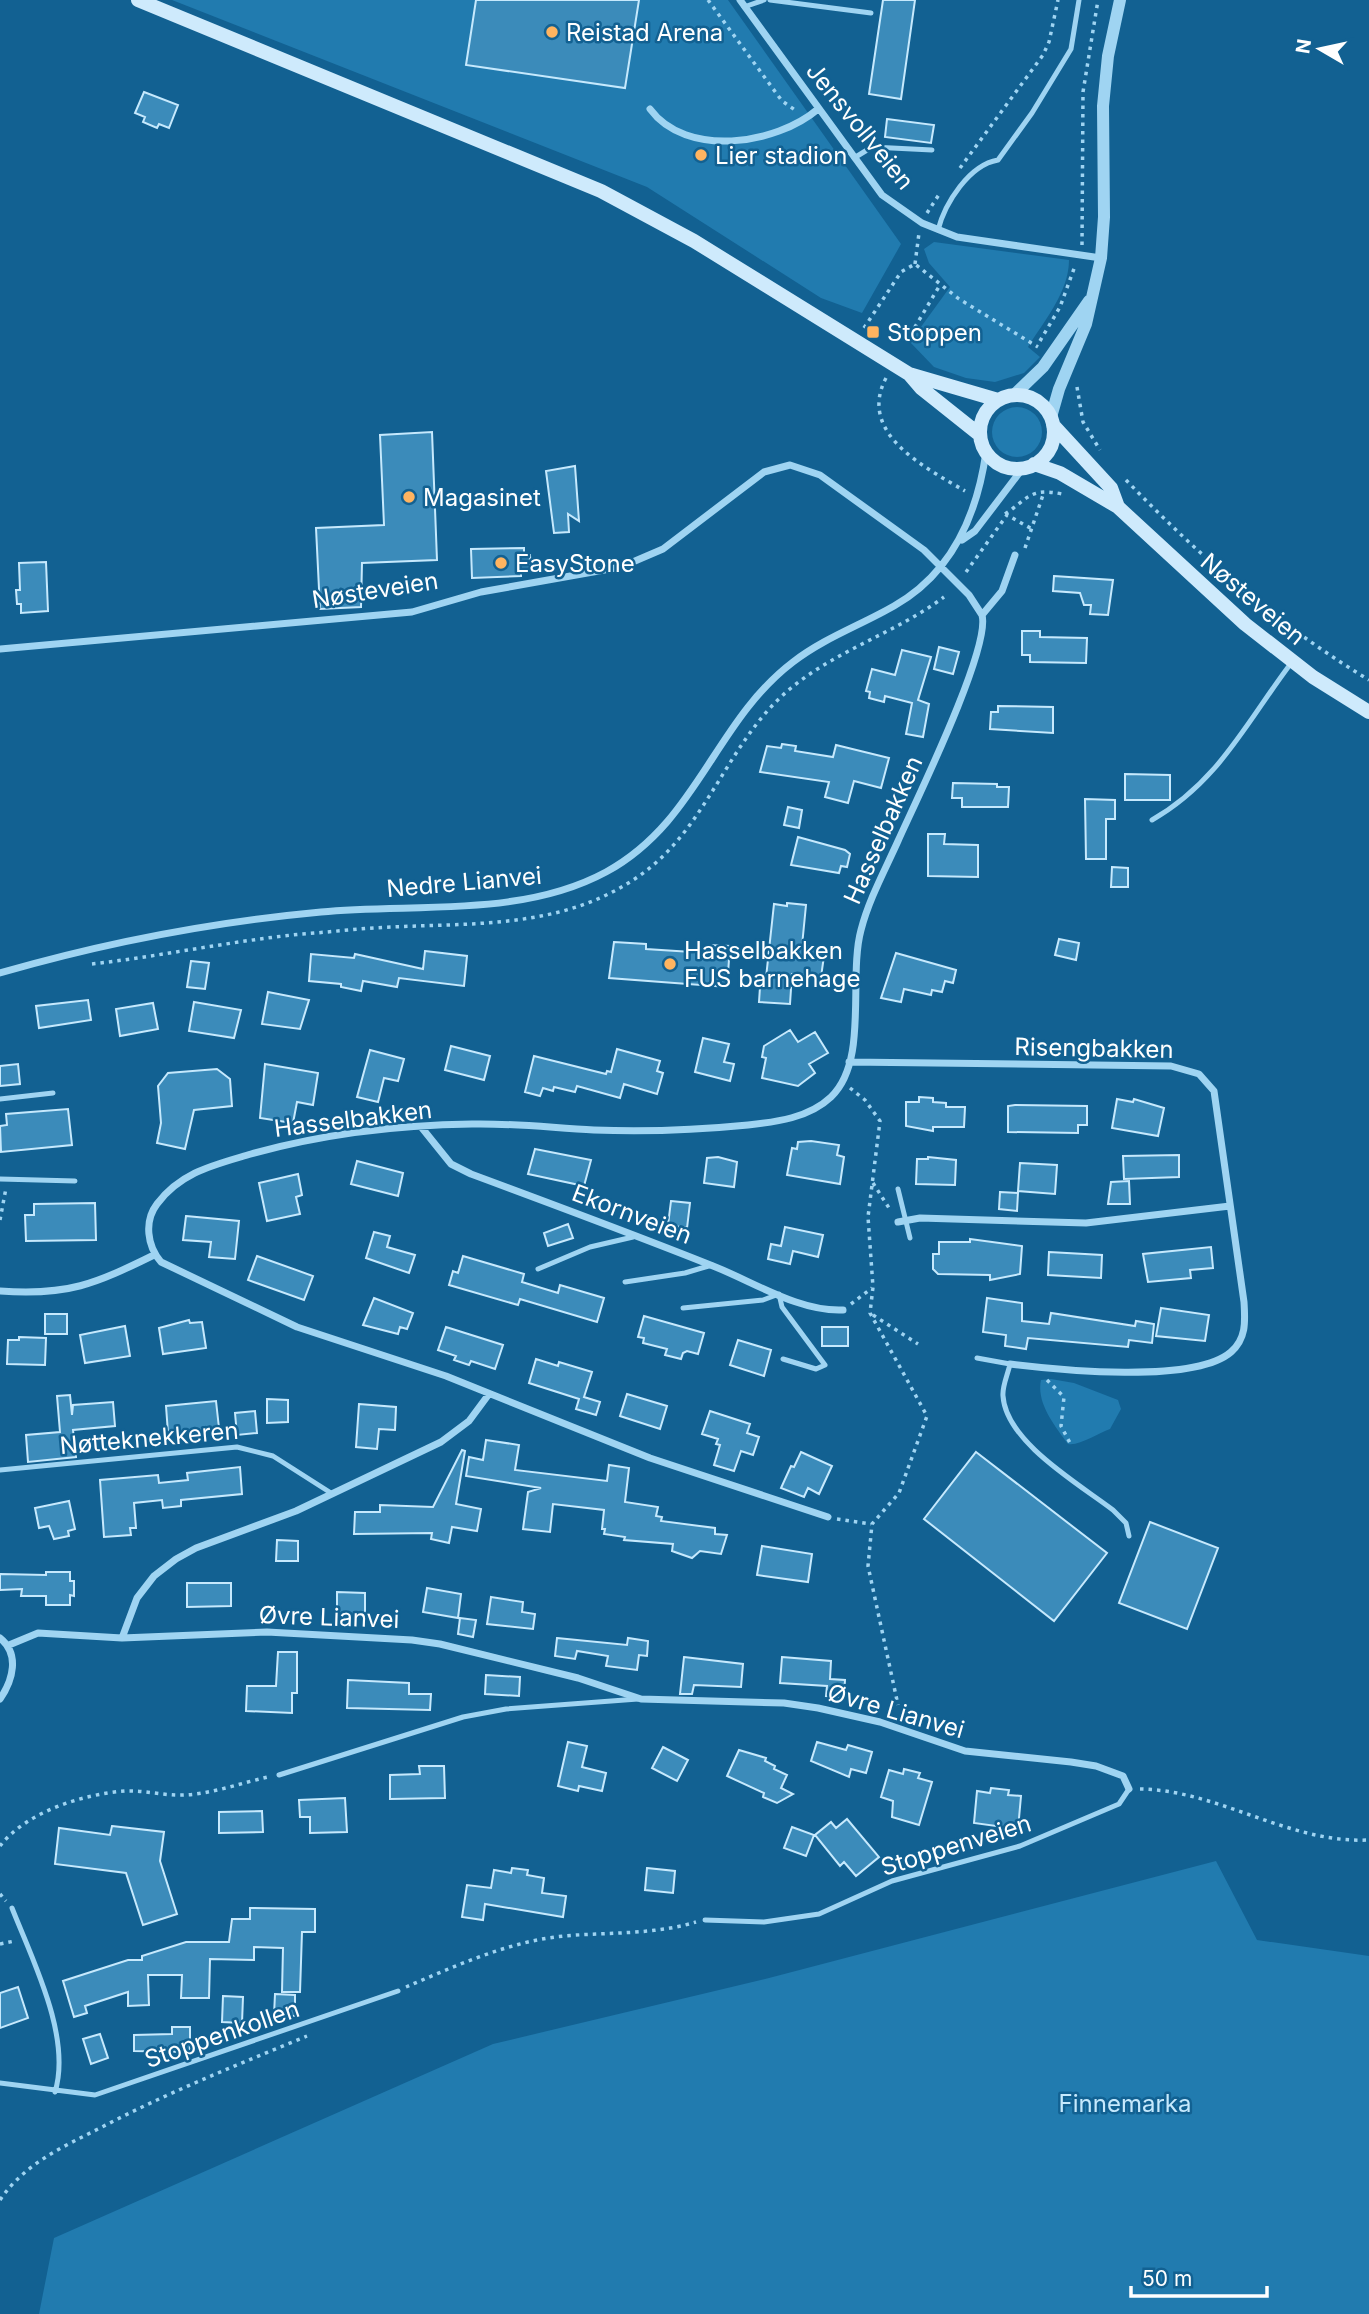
<svg xmlns="http://www.w3.org/2000/svg" width="1369" height="2314" viewBox="0 0 1369 2314" font-family="Inter,sans-serif">
<style>
.green{fill:#217baf}
.building{fill:#3b8bba;stroke:#c6e9fd;stroke-width:2}
.lines{fill:none;stroke-linecap:round;stroke-linejoin:round}
.path{stroke:#9fd4f2;stroke-width:3.5;stroke-dasharray:3.5 5;stroke-linecap:butt}
.service{stroke:#9fd4f2;stroke-width:5}
.minor{stroke:#9fd4f2;stroke-width:7}
.tertiary{stroke:#9fd4f2;stroke-width:12}
.secondary{stroke:#ceeafc;stroke-width:14}
.poi-dot{fill:#ffb460;stroke:#126192;stroke-width:2.5}
.labels{text-anchor:middle;dominant-baseline:central;stroke-width:5;stroke-linejoin:round;paint-order:stroke}
.poi-label{font-size:24px;fill:#fff;stroke:#126192;text-anchor:start}
.street-label{font-size:24px;fill:#fff;stroke:#126192}
.park-label{font-size:24px;fill:#c6e9fd;stroke:#126192}
</style>
<rect width="100%" height="100%" fill="#126192"/>
<path class="green" d="M172,0H728L901,244L862,313L821,298L647,187Z
M934,242L1069,260C1069,292 1044,321 1028,347L1040,357L1024,373L995,382L966,378L934,367L910,342L950,287L929,263L924,249Z
M992 432a25 25 0 1 1 50 0a25 25 0 1 1-50 0Z
M1051,1379L1074,1383L1118,1400L1121,1409L1110,1429C1098,1433 1080,1446 1068,1444C1055,1426 1036,1403 1041,1380Z
M1216,1861L1257,1940L1369,1956V2314H39L54,2238L493,2044L769,1978Z"/>
<path class="building" d="M476,0H639L625,88L466,65Z
M883,0H915L901,99L869,94Z
M144,92L178,105L169,128L159,124L157,128L143,122L145,117L135,113Z
M887,119L934,125L931,143L885,137Z
M432,432L437,560L362,563L361,607L320,609L316,528L384,525L380,435Z
M575,466L579,521L568,514L569,532L554,533L546,471Z
M524,548V555H530L531,572H521V576L472,578L471,549Z
M46,562L48,611L21,613V604H17L16,590H20L19,563Z
M1054,576L1113,580L1108,615L1090,614L1091,605H1084L1080,593L1053,591Z
M1022,631H1040V637L1087,638L1086,663L1030,662V655H1022Z
M939,647L959,652L953,674L934,669Z
M902,650L931,657L918,700L929,704L923,737L906,734L912,703L885,696L884,702L869,698L870,692L866,691L872,669L895,675Z
M998,706L1053,707V733L990,729L991,712H998Z
M782,744L796,746L795,751L833,757L836,745L889,758L881,788L854,781L848,803L825,797L829,782L760,772L767,746L781,748Z
M1125,774L1170,775V800H1125Z
M953,783L997,784V787H1009L1008,807H962V798H952Z
M1085,799L1115,800V819H1106V859H1086Z
M788,807L802,810L799,828L784,825Z
M928,834H945L944,844L978,845V877L928,876Z
M798,837L845,850L850,854L847,867L841,866L839,873L791,865Z
M1112,867L1128,868V887H1111Z
M787,903L806,905L802,946L825,949L821,977L792,974L790,1004L759,1002L760,987H765L774,904L787,906Z
M1059,939L1079,943L1076,960L1055,955Z
M614,942L646,944V949L707,953L708,945L730,946L727,987L609,978Z
M425,951L467,956L464,986L399,978L397,987L363,981L361,991L341,987V984L309,981L311,954L354,958L355,954L423,969Z
M896,953L956,970L953,983L945,981L942,992L932,990L931,995L904,989L901,1002L881,998Z
M191,961L209,963L205,989L187,987Z
M268,992L309,1000L300,1029L262,1024Z
M88,1000L91,1020L39,1028L36,1006Z
M194,1002L241,1010L234,1038L189,1031Z
M153,1003L158,1029L120,1036L116,1009Z
M790,1030L798,1042L815,1032L828,1053L809,1064L815,1073L798,1086L762,1078L766,1058L762,1057L764,1046Z
M703,1038L729,1044L724,1062L734,1064L730,1081L695,1072Z
M451,1046L490,1056L484,1080L445,1070Z
M617,1049L660,1061L657,1071L663,1073L657,1094L624,1084L620,1098L577,1086L575,1092L554,1087L553,1091L543,1088L540,1096L525,1092L534,1056L606,1074L607,1071L611,1072Z
M370,1050L404,1059L398,1081L384,1078L378,1102L357,1097Z
M18,1064L20,1084L0,1086V1066Z
M265,1064L318,1073L313,1105L297,1102L293,1123L260,1118Z
M217,1069L230,1079L232,1106L194,1110L185,1149L157,1143L161,1123L158,1086L168,1073Z
M919,1097L933,1098V1102L946,1103V1107H965L964,1127H933V1131L906,1126V1102H919Z
M1117,1099L1133,1102L1134,1099L1164,1108L1158,1136L1112,1128Z
M1015,1105L1087,1106V1125H1078V1133L1008,1132V1106Z
M68,1109L72,1145L1,1152L0,1126L7,1125L6,1114Z
M811,1141L839,1145L837,1155L844,1157L840,1184L787,1175L792,1148L797,1149L798,1142Z
M535,1149L591,1160L584,1186L528,1174Z
M1179,1155V1177L1124,1179L1123,1156Z
M718,1157L737,1162L734,1187L704,1183L707,1158Z
M928,1157L956,1160L955,1185L916,1184L917,1159H928Z
M357,1161L403,1173L398,1196L351,1184Z
M1020,1163L1057,1165L1055,1194L1018,1191Z
M298,1174L302,1195L296,1197L300,1214L267,1221L259,1183Z
M1129,1181L1130,1204H1108L1111,1182Z
M1000,1192L1018,1193L1017,1211L999,1209Z
M671,1201L690,1203L687,1228L668,1225Z
M95,1203L96,1240L26,1241L25,1215H34V1204Z
M186,1216L239,1221L235,1259L209,1257L211,1242L183,1240Z
M568,1224L573,1238L548,1246L544,1233Z
M785,1227L823,1235L818,1257L793,1251L790,1264L768,1259L771,1244L781,1246Z
M374,1232L390,1236L387,1247L415,1255L409,1273L366,1258Z
M970,1239L1022,1246L1020,1274L990,1280V1275L938,1274L933,1269V1254H939V1242H970Z
M1211,1247L1213,1268L1190,1270L1191,1278L1148,1282L1143,1254Z
M1049,1252L1102,1255L1101,1278L1048,1275Z
M257,1256L313,1276L304,1300L248,1280Z
M463,1256L524,1274L522,1282L558,1293L560,1285L604,1298L597,1322L520,1299L518,1305L449,1285L453,1271L458,1273Z
M374,1298L413,1313L407,1329L400,1327L398,1334L363,1325Z
M987,1298L1022,1303V1321L1049,1324L1051,1313L1135,1326L1136,1321L1154,1324L1152,1343L1129,1340L1128,1347L1028,1338L1026,1349L1005,1346L1006,1335L983,1332Z
M1161,1308L1209,1315L1205,1341L1156,1336Z
M45,1314H67V1334H45Z
M644,1316L704,1333L698,1354L687,1351L683,1353L681,1359L665,1355L667,1349L643,1343L644,1338L638,1337Z
M189,1320L190,1323L202,1322L206,1348L163,1354L159,1328Z
M125,1326L130,1356L85,1363L80,1335Z
M446,1327L503,1345L495,1369L471,1361L469,1365L454,1360L456,1356L438,1350Z
M822,1327H848V1346H822Z
M19,1337L46,1338L45,1365L7,1364L8,1340H19Z
M738,1340L771,1350L764,1376L730,1365Z
M536,1359L558,1366L559,1362L592,1372L584,1397L600,1402L596,1415L576,1409L579,1399L529,1383Z
M627,1394L667,1406L660,1429L620,1416Z
M70,1395L72,1415L73,1405L113,1402L115,1426L73,1430L76,1457L28,1462L26,1435L60,1432L57,1396Z
M267,1399L288,1400V1422L267,1423Z
M216,1401L219,1428L168,1433L166,1406Z
M359,1404L396,1407L395,1430L379,1429L377,1449L356,1447Z
M255,1411L257,1433L237,1435L235,1413Z
M710,1411L750,1424L747,1433L759,1437L753,1455L741,1451L734,1471L714,1465L720,1445L716,1444L718,1439L702,1434Z
M486,1440L519,1445L515,1470L607,1481L609,1465L629,1468L625,1502L658,1507L656,1516L662,1517L661,1521L715,1528V1534L727,1535L721,1554L700,1551L692,1558L672,1551L673,1544L624,1540L625,1537L604,1534L605,1529H602L604,1510L553,1504L550,1532L523,1529L528,1492L541,1488L466,1476L469,1457L483,1460Z
M462,1450L465,1451L456,1504L481,1509L477,1531L452,1527L449,1543L431,1539L432,1533L354,1534L355,1512H380V1505L433,1507Z
M801,1452L832,1466L819,1494L808,1488L804,1497L781,1488L791,1466L794,1467Z
M976,1452L1107,1553L1054,1621L924,1519Z
M240,1467L242,1494L181,1500V1506L163,1508L162,1500L134,1503L136,1528H130L131,1535L104,1537L100,1480L158,1475L159,1483L188,1480L187,1473Z
M69,1501L75,1529L68,1531L69,1536L54,1539L49,1526L39,1528L35,1508Z
M1150,1522L1218,1548L1187,1629L1119,1603Z
M277,1540L298,1541V1561H276Z
M762,1546L812,1554L808,1582L757,1575Z
M46,1572H70V1581H74V1596L70,1595V1605H46V1596H21L22,1589L0,1590V1574L46,1575Z
M187,1583H231V1606L187,1607Z
M427,1588L461,1594L458,1618L423,1612Z
M337,1592L365,1593V1616H337Z
M491,1597L523,1602L522,1612L535,1614L533,1629L487,1624Z
M460,1618L476,1620L473,1637L458,1634Z
M557,1638L627,1645L628,1638L648,1641L647,1656L639,1655L637,1670L606,1666L608,1656L577,1651L575,1659L555,1656Z
M278,1652H297V1693H292V1713L246,1711L247,1686H276Z
M684,1657L743,1664L741,1687L694,1685L692,1694H680Z
M782,1657L831,1661L830,1679L845,1680L844,1697L826,1696L827,1686L780,1683Z
M486,1675L520,1677L519,1696L485,1694Z
M348,1680L409,1683V1694H431L430,1710L347,1708Z
M568,1742L587,1746L582,1767L606,1773L602,1791L579,1786L578,1791L558,1786Z
M817,1742L846,1750L848,1745L872,1752L866,1773L851,1769L849,1777L811,1761Z
M663,1747L688,1760L677,1781L652,1768Z
M739,1750L766,1758L765,1761L775,1766L774,1769L787,1775L781,1788L793,1794L777,1803L763,1797L764,1793L727,1776Z
M419,1766H444L445,1798L390,1799V1775L420,1774Z
M904,1769L920,1773L918,1778L932,1782L919,1825L892,1817L893,1801L881,1797L889,1770L903,1774Z
M991,1788L1009,1790L1008,1795L1021,1796L1018,1829L974,1823L977,1791L990,1793Z
M345,1798L347,1832L310,1833V1817H300L299,1800Z
M262,1811L263,1832L219,1833V1812Z
M847,1819L879,1857L856,1876L844,1862L840,1866L815,1835L831,1822L836,1828Z
M112,1826L164,1832L160,1861L177,1914L143,1925L126,1873L55,1864L59,1828L110,1835Z
M792,1827L814,1835L806,1856L784,1848Z
M512,1868L528,1870L527,1875L544,1878L542,1893L566,1896L563,1917L485,1904L483,1920L462,1917L467,1885L491,1888L494,1870L511,1873Z
M647,1868L675,1871L673,1893L645,1890Z
M250,1908L315,1909V1932H302L300,1992H282L283,1948L254,1947V1960L210,1959L209,1998H181L182,1975H148L149,2005L128,2006V1992L85,2006L87,2013L74,2017L63,1981L128,1960H142V1956L186,1942H229L232,1919H250Z
M18,1987L28,2018L0,2028V1993Z
M275,1994L295,1995V2016L274,2015Z
M223,1996L243,1997L242,2023L222,2022Z
M172,2027H190V2052L134,2051V2035L172,2034Z
M100,2034L108,2058L91,2064L83,2039Z"/>
<g class="lines">
<path class="path" d="M708,0L782,101L795,110
M960,168L1043,55L1049,42L1058,0
M927,213L940,193
M1082,245L1083,92L1098,0
M915,264L919,233
M864,328L901,272L915,264L959,299L1038,347
M1040,341L1060,307L1075,266
M906,342L940,285
M886,378C857,433 924,467 965,491
M1077,387L1083,422L1100,450
M1126,480C1199,556 1278,625 1369,680
M1005,514C1027,500 1029,487 1062,494
M1025,548L1044,492
M966,572L1007,515L1032,529
M92,964C162,956 231,941 302,934C332,932 362,928 392,927C475,923 560,928 633,880C699,838 720,763 770,708C818,655 889,638 944,597
M850,1088L865,1100L880,1121L868,1217L873,1287L870,1313L927,1416L899,1493L872,1524L868,1566L898,1705
M873,1183L889,1208
M0,1220L6,1188
M851,1304L872,1288
M873,1315L918,1344
M1047,1380L1064,1397L1061,1426L1070,1443
M837,1519L871,1524
M1140,1789C1219,1790 1289,1844 1369,1840
M0,1846C26,1812 83,1794 125,1791C145,1790 164,1796 184,1795C211,1794 241,1783 268,1777
M0,1894L6,1901
M0,1944L15,1941
M406,1987C455,1966 510,1941 564,1936C609,1932 653,1935 696,1922
M0,2200C25,2163 63,2147 102,2127C169,2092 237,2065 307,2036"/>
<path class="service" d="M770,0L871,13
M744,7L764,0
M854,158L872,147L932,150
M938,230C945,203 969,165 998,160L1032,113L1071,49L1079,0
M1152,820C1219,782 1247,721 1292,662
M0,1099L53,1093
M0,1179L75,1181
M898,1189L910,1238
M538,1269L590,1247L633,1237
M625,1282L685,1273L712,1265
M683,1308L763,1300L779,1294L782,1307L825,1365L816,1369L783,1359
M977,1358L1010,1364C1008,1374 1002,1386 1003,1396C1006,1442 1079,1484 1113,1510L1126,1523L1129,1536
M0,1470L237,1447L273,1456L331,1493
M279,1775L463,1717L506,1709L638,1699
M12,1908C32,1959 72,2037 55,2092
M705,1920L764,1922L819,1914L892,1881L1020,1846L1119,1804L1129,1789
M0,2083L95,2095L398,1991"/>
<path class="minor" d="M740,0L882,195L922,223L957,237L1101,258
M650,109C686,158 776,145 818,109
M962,540L975,531L1023,468
M0,649L412,612L481,592L621,567L663,549L764,472L790,465L820,475L924,550L969,595L982,615
M0,973C104,943 213,922 321,912C415,903 521,918 606,872C698,822 714,722 793,662C824,638 861,625 894,606C952,573 977,516 986,452
M849,1062L1171,1066L1199,1074L1214,1091L1244,1302C1245,1320 1247,1338 1231,1352C1194,1384 1058,1370 1010,1364
M422,1128L451,1164L471,1174C552,1204 633,1234 713,1266C754,1282 799,1312 843,1310
M898,1222L920,1218L1086,1223L1230,1206
M0,1291C68,1296 95,1284 154,1255
M828,1517L650,1458L446,1376L297,1327L161,1262C147,1246 144,1221 157,1204C181,1172 214,1165 251,1154C322,1134 399,1125 472,1124C513,1123 553,1128 594,1130C645,1132 697,1130 748,1125C776,1122 809,1118 831,1097C869,1061 848,978 861,930C869,899 885,870 898,841C915,803 991,648 982,615L1002,591L1015,555
M0,1638C20,1654 13,1680 0,1699
M122,1638L137,1598L154,1576L176,1559L196,1548L296,1511L441,1442L469,1421L489,1394
M9,1645L38,1633L122,1638L267,1632L412,1640L440,1644L578,1678L641,1699L784,1703L818,1708L880,1722L965,1751L1071,1762L1096,1766L1123,1776L1129,1789"/>
<path class="tertiary" d="M1014,395L1043,367L1089,301
M1051,417L1059,389L1086,324L1101,258L1104,217L1103,106L1108,56L1120,0"/>
<path class="secondary" d="M138,0L601,191L694,241L909,374L998,400
M909,374L921,388L980,435
M980 432a37 37 0 1 1 74 0a37 37 0 1 1-74 0Z
M1053,425L1111,488L1118,507
M1034,464L1060,473L1118,507L1245,624L1313,677L1369,712"/>
</g>
<g class="poi-dot">
<circle cx="552" cy="32" r="7"/>
<circle cx="701" cy="155" r="7"/>
<rect x="866" y="325" width="14" height="14" rx="3.5"/>
<circle cx="409" cy="497" r="7"/>
<circle cx="501" cy="563" r="7"/>
<circle cx="670" cy="964" r="7"/>
</g>
<g class="labels">
<g class="poi-label">
<text x="566" y="32">Reistad Arena</text>
<text x="715" y="155">Lier stadion</text>
<text x="887" y="332">Stoppen</text>
<text x="423" y="497">Magasinet</text>
<text x="515" y="563">EasyStone</text>
<text x="684" y="950">Hasselbakken<tspan x="684" dy="28">FUS barnehage</tspan></text>
</g>
<g class="street-label">
<text transform="translate(860 126) rotate(51)">Jensvollveien</text>
<text transform="translate(375 590) rotate(-9)">Nøsteveien</text>
<text transform="translate(1253 599) rotate(40)">Nøsteveien</text>
<text transform="translate(883 830) rotate(-66)">Hasselbakken</text>
<text transform="translate(464 882) rotate(-5)">Nedre Lianvei</text>
<text transform="translate(1094 1048) rotate(1)">Risengbakken</text>
<text transform="translate(353 1119) rotate(-7)">Hasselbakken</text>
<text transform="translate(632 1214) rotate(21)">Ekornveien</text>
<text transform="translate(149 1438) rotate(-5)">Nøtteknekkeren</text>
<text transform="translate(329 1617) rotate(2)">Øvre Lianvei</text>
<text transform="translate(896 1711) rotate(16)">Øvre Lianvei</text>
<text transform="translate(956 1845) rotate(-17)">Stoppenveien</text>
<text transform="translate(222 2034) rotate(-19)">Stoppenkollen</text>
</g>
<g class="park-label">
<text x="1125" y="2103">Finnemarka</text>
</g>
</g>
<g transform="translate(1320 49) rotate(279)" stroke="#126192" stroke-width="5" paint-order="stroke">
<path d="M0-5L12 26L0 18L-12 26Z" fill="#ffffff"/>
<text y="-10" font-size="19" font-weight="bold" text-anchor="middle" fill="#ffffff">N</text>
</g>
<path d="M1131 2286v10h136v-10" fill="none" stroke="#ffffff" stroke-width="3.5"/>
<text x="1142" y="2286" font-size="21" fill="#ffffff" stroke="#126192" stroke-width="5" paint-order="stroke">50 m</text>
</svg>
